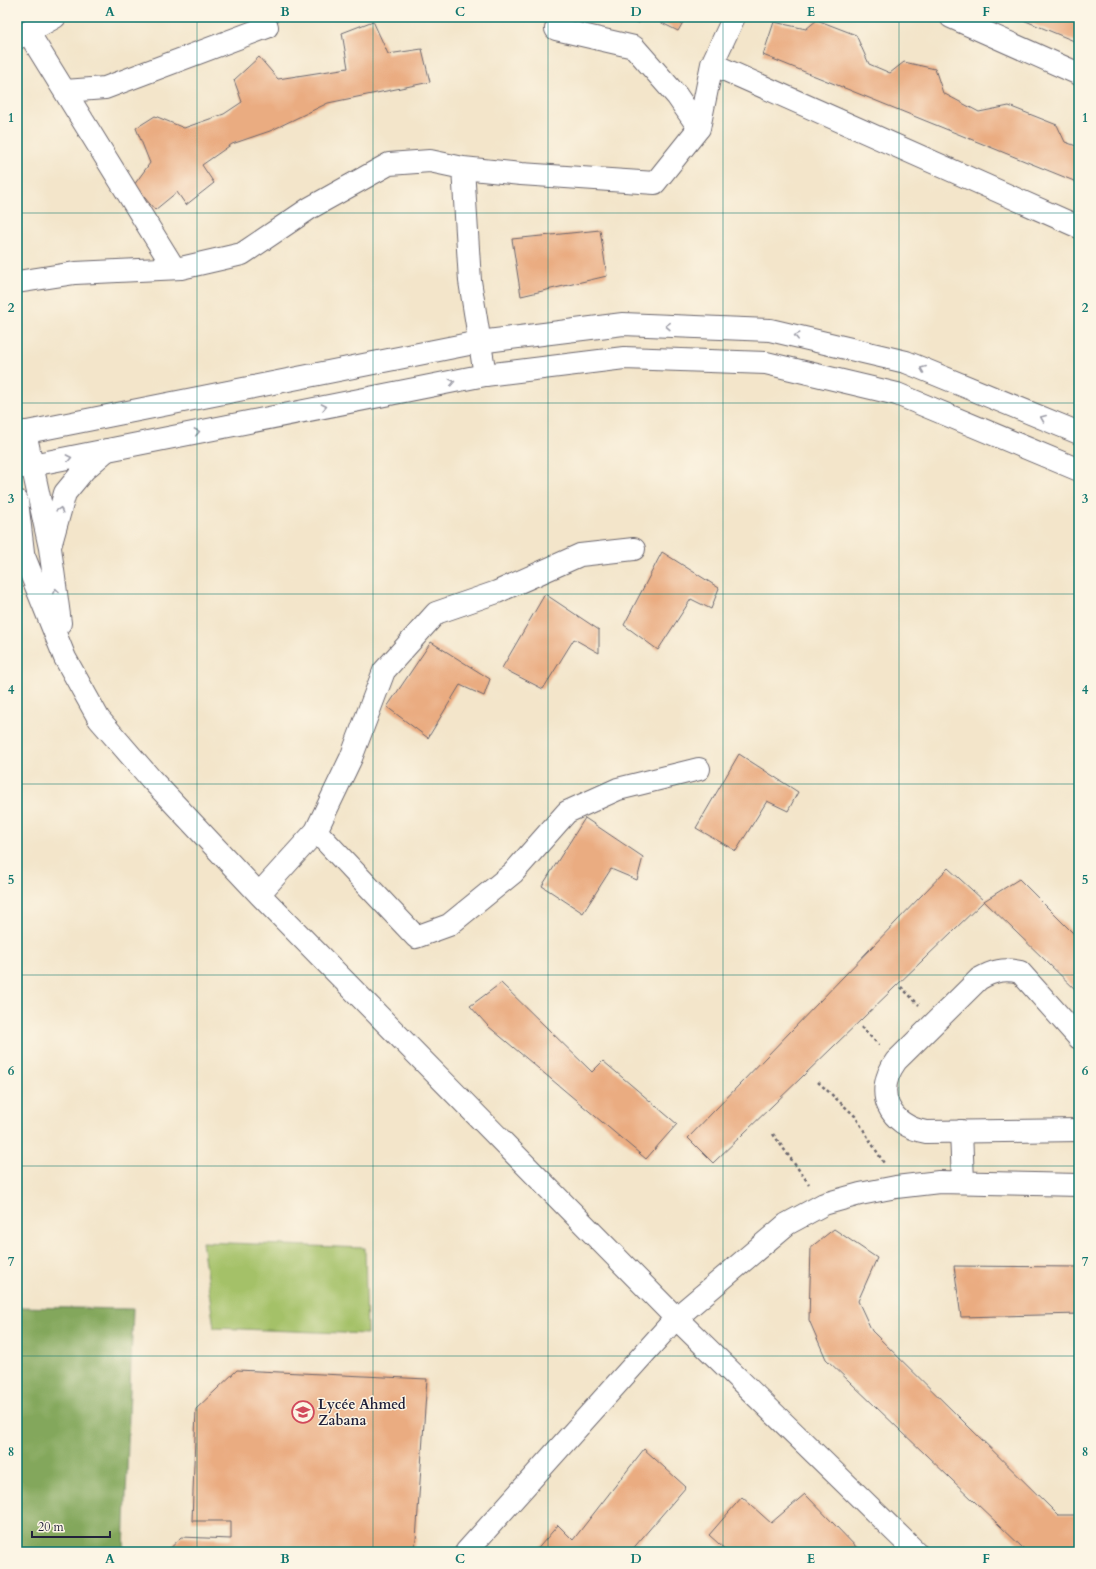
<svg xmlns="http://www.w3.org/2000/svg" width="1096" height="1569" viewBox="0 0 1096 1569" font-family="Cardo,serif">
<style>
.green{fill:#a4c168;stroke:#637252}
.forest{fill:#83a75c;stroke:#52644c}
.building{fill:#eaac81}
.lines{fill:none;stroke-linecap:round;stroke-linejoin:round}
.minor-casing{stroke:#6b666d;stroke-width:24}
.major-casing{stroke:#6b666d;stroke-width:24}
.path{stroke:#6b666d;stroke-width:2.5;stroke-dasharray:3 3;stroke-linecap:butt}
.minor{stroke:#fff;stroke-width:22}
.major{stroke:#fff;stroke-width:22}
.oneway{stroke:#9c9ca7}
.grid{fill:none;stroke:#0f766e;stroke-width:1;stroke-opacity:0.55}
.labels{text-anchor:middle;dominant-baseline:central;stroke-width:3;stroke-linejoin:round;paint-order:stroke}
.poi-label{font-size:14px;font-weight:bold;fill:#22223b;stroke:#fcf5e5;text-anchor:start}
.neatline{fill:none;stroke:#0f766e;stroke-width:1.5}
.grid-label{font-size:13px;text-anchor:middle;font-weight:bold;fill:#0f766e}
</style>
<rect width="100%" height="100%" fill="#fcf5e5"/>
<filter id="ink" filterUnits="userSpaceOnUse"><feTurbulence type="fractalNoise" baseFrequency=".025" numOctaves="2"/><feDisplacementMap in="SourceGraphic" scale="8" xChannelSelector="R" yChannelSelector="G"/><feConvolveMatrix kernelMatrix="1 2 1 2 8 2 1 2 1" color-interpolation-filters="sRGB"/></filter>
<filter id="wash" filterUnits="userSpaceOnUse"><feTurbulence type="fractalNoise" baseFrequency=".012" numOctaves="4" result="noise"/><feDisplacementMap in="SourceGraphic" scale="16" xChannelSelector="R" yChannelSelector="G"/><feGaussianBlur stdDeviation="0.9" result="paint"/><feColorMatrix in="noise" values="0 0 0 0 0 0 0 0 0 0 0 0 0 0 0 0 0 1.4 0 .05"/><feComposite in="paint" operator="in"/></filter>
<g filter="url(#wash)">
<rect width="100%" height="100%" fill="#f3e5ca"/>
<path class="green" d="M202,1242L365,1248L367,1334L214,1328Z"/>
<path class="forest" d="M17,1307L133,1309L124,1552H17Z"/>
<g id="blocks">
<path class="building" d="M623,17H644L639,23Z
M650,17H686L678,31Z
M1016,17H1079V43Z
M817,20L856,35L869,64L890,73L904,62L935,69L943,93L979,112L1009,106L1057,125L1065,142L1079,147V183L763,55L774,22L806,29Z
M373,21L388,54L422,49L430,82L328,103L270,131L232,144L202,165L214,183L186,205L177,192L155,210L134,185L150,163L136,128L155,116L184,128L224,114L242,102L234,80L259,57L278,79L348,68L342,33Z
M600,230L607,276L521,296L512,239Z
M662,552L719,588L711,609L691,599L658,650L624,625Z
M545,594L599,630V653L574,639L543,689L502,668Z
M431,642L490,679L484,696L460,685L428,738L387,707Z
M739,754L798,792L788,811L767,801L736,851L696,828Z
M585,818L643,857L637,880L611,869L583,913L542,886Z
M948,868L984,901L713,1163L688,1138Z
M1019,879L1079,939V993L984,901Z
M501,983L592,1072L603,1061L677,1124L646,1159L488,1026L470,1006Z
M834,1229L877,1258L858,1301L872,1331L1058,1515H1079V1552H1032L1024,1549L826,1359L809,1320L811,1247Z
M954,1266L1079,1267V1314L961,1317Z
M237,1370L427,1379L416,1540L412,1552H167L181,1537L231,1539V1521H192L196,1409Z
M644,1449L686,1487L630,1552H535L558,1525L573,1540Z
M805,1494L861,1552H728L709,1535L742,1497L771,1523Z"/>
</g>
</g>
<g filter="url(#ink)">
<use href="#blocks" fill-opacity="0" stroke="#6b666d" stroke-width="1"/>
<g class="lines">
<g class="minor-casing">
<path id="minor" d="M951,17L1079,74
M556,29L634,47L677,96L699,128
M28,32L174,268
M17,38L55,17
M712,64L1079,227
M65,91L105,88L267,27
M17,282L75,273L181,268L242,254L310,208L389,164L430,161L463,168
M485,375L470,281L463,168L521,174L655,183L699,128L712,64L734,17
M25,432L50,548L60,623
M17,501L23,552
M17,539L65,658L99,719L151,779L259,894L676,1318L916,1552
M51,543L65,493L84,470L107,450
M316,831L351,758L384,671L436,613L497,592L580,555L634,549
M259,894L316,831L416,937L449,925L513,873L567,812L618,789L699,769
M1079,1038L1020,972C1004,968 993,971 979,979L896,1061C873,1093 889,1125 926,1132L1079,1130
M961,1131L963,1182
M466,1552L676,1318L787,1224L824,1204L860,1194L896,1187L939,1182L1079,1185"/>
</g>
<g class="major-casing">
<path id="major" d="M17,434L479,342L623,324L770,330L906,362L1079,433
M17,468L485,375L624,358L766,363L897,394L1079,470"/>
</g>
<path class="path" d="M901,987L919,1005
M861,1027L879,1045
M818,1082L855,1116L885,1165
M773,1134L809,1184"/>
<use href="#minor" class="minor"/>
<use href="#major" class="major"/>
</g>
<defs><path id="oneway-chevron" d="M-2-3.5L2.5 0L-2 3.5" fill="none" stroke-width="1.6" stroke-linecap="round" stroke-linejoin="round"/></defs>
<g class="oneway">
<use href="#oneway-chevron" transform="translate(668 326) rotate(-178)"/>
<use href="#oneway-chevron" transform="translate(797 336) rotate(-167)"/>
<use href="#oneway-chevron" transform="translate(923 369) rotate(-158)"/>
<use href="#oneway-chevron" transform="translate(452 382) rotate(-11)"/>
<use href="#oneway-chevron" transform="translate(324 407) rotate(-11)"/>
<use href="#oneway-chevron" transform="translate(1043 418) rotate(-158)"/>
<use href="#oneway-chevron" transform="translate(197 432) rotate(-11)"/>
<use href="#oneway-chevron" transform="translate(69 458) rotate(-11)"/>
<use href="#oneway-chevron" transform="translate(60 510) rotate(-73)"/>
<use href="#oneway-chevron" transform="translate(56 591) rotate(-98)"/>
</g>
</g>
<path class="grid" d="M197,17V1552M373,17V1552M548,17V1552M723,17V1552M899,17V1552M17,213H1079M17,403H1079M17,594H1079M17,784H1079M17,975H1079M17,1166H1079M17,1356H1079"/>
<defs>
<g id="school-ring" transform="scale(1.15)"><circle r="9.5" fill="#fcf5e5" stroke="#d1495b" stroke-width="1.5"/><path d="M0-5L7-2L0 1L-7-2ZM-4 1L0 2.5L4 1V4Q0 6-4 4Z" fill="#d1495b"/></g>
</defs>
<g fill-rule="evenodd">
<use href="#school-ring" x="303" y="1412"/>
</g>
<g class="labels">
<g class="poi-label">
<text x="318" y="1404">Lycée Ahmed<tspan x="318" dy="16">Zabana</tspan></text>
</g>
</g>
<rect width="1096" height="1569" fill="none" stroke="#fcf5e5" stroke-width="44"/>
<path d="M32 1531v6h78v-6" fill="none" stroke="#22223b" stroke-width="2"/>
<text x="38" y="1531" font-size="12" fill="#22223b" stroke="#fcf5e5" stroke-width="3" paint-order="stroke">20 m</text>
<rect x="22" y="22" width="1052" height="1525" class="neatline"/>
<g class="grid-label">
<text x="110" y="16">A</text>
<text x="285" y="16">B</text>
<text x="460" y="16">C</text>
<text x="636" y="16">D</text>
<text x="811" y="16">E</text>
<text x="986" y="16">F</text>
<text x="11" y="122">1</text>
<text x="1085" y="122">1</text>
<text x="11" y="312">2</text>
<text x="1085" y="312">2</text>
<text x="11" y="503">3</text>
<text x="1085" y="503">3</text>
<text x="11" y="694">4</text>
<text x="1085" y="694">4</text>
<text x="11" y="884">5</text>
<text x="1085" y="884">5</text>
<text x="11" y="1075">6</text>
<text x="1085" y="1075">6</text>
<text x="11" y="1266">7</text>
<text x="1085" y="1266">7</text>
<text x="11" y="1456">8</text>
<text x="1085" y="1456">8</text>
<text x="110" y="1563">A</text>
<text x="285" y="1563">B</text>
<text x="460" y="1563">C</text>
<text x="636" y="1563">D</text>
<text x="811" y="1563">E</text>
<text x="986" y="1563">F</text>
</g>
</svg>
